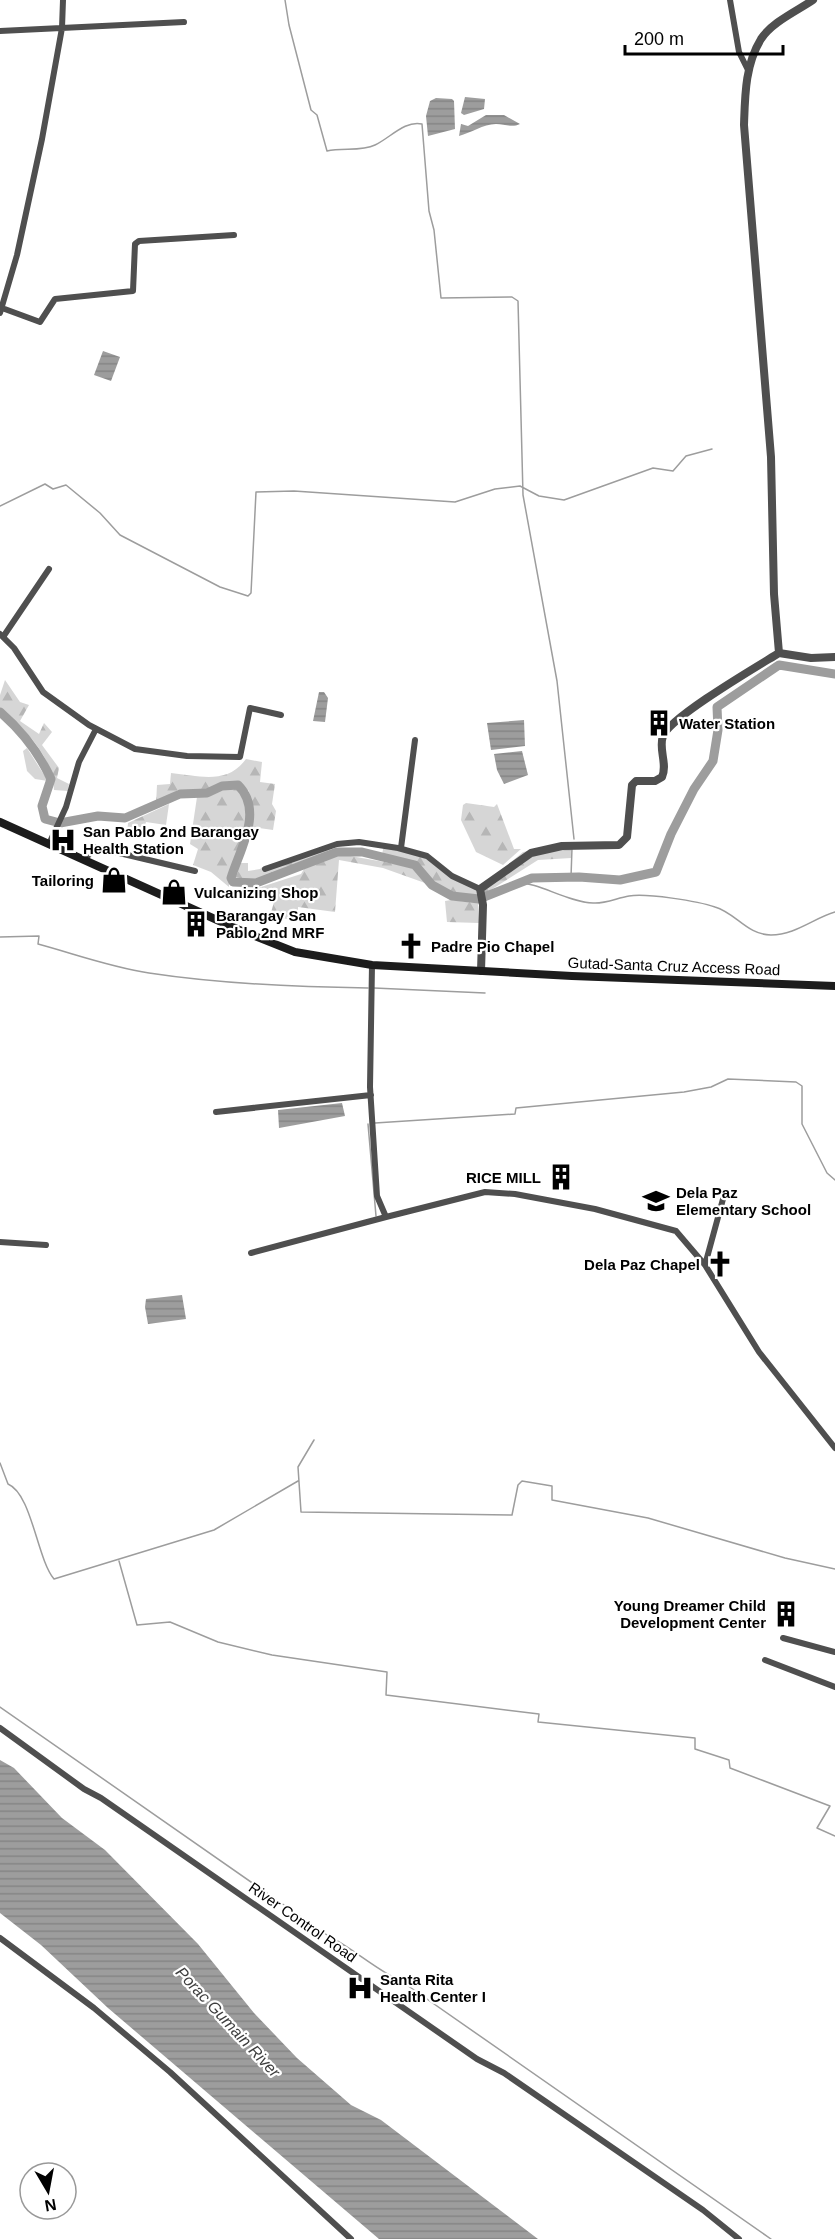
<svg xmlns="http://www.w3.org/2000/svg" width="835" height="2239" viewBox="0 0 835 2239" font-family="Helvetica,sans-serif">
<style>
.forest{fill:url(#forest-firs)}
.water{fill:url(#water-rules)}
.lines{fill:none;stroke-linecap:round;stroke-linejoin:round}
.stream{stroke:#9d9d9d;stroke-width:1.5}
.river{stroke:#9d9d9d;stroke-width:9}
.minor{stroke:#4f4f4f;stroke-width:6}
.tertiary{stroke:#4f4f4f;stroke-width:8}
.secondary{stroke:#1c1c1c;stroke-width:8}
.labels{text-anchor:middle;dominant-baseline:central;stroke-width:4.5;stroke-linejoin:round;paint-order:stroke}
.poi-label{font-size:15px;font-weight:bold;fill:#000;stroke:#fff;text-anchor:start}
.street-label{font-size:15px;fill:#000;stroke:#fff}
.water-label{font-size:16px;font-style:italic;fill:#3e3e3e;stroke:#fff}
</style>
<defs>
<pattern id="forest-firs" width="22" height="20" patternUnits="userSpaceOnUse" patternTransform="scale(1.5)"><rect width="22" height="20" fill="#d6d6d6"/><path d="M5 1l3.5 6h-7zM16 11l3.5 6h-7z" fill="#b6b6b6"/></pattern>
<pattern id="water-rules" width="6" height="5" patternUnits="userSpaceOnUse" patternTransform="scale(1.5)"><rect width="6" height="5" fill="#9d9d9d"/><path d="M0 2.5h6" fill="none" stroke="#858585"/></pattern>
</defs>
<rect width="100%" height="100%" fill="#fff"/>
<path class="forest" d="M5,680L20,702L29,705L20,721L39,734L44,723L52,732L42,745L59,768L57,778L69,784L68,791L54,790C53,756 24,728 0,708V695Z
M27,748L48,781L35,779L27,771L23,751Z
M246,759L262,762L260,782L275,784L272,804L276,811L273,830L253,827L249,791L238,782H222L207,790H178L156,804L157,785L170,784L171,773C200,776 227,785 246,759Z
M223,788H236C264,815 228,854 229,887L211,872L193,865L198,849L190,844L197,797Z
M466,803L494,807L497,804L514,849H521L503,865L476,852L461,820L463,805Z
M169,804L166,825L146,822L143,833L127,834L128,823Z
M572,843L571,858L538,860L483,895L481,887L523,852Z
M384,844L426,856L450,877L476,887L477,896L453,893L435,883L415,863L382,855Z
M335,847L307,862L257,881L234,877L239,863H248V871L260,869L264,866Z
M339,854L413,867L425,883L383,868L339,860L335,912L298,907V921L270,916L276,895L258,888L301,874L304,869Z
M451,900L478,903L479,923L447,922L445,901Z"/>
<path class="water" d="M465,97L485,99L484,109L464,115L461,113Z
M436,98L452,99L454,101L455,129L428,136L426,116L430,101Z
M486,115H504L520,124C512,128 505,124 496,124C483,124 471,133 459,136L461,124L468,126Z
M103,351L120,357L111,381L94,375Z
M319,692H324L328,698L325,722L313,721Z
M524,720L525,746L491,750L487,723Z
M522,751L528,775L504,784L497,770L494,754Z
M342,1103L345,1116L279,1128L278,1110Z
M182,1295L186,1319L148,1324L145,1307L146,1299Z
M0,1760L14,1768L62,1818L105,1850L198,1944L254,2013L297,2058L351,2105L381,2120L538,2239H379L108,2008L41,1945L0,1913Z"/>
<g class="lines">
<path class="stream" d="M285,0L289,25L311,110L317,115L327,151C342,147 361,152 375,145C390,138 405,120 422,124L429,211L434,230L441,298L512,297L518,301L523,495L557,681L574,839
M0,506L45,484L53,489L66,485L100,513L120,535L220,587L248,596L251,593L256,492L294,491L455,502L495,489L520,486L539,496L564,500L653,468L673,471L686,456L712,449
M571,877L572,848
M518,883C538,882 567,902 593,903C605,904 617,898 629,896C646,893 698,901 715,907C736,913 747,935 771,935C795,935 814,918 835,912
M0,937L39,936L38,944C75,954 110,967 149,973C221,984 296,987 368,988
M374,988L485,993
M375,1123L515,1114L516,1108L684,1092L711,1087L728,1079L796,1082L802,1086V1124L827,1173L835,1180
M368,1124L376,1216
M314,1440L298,1467L301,1512L512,1515L518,1485L522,1481L552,1486V1500L648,1518L785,1558L835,1569
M0,1463L8,1484C32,1494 37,1559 54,1579L214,1530L298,1481
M119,1561L137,1625L170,1622L218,1642L272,1655L387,1672L386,1695L539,1714L538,1722L695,1738V1749L729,1760L730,1768L830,1806L817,1828L835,1836
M0,1707L327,1935C354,1949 376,1970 404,1983L771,2239"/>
<path class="river" d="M0,712C22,731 39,753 51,779L42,806L45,819L60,823L98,816L125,818L180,794L207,793L222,786L238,785C264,811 240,849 231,878L233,882L256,883L337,852H362L415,865L432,885L452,896L479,899L532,878L579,877L620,880L656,872L671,834L694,789L713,761L718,730L717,707L779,665L835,674"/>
<path class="minor" d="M730,0L739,52L748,70
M0,31L184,22
M2,308L40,322L55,299L133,291L135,244L139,241L234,235
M0,313L17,255L42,139L62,28L63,0
M0,634L14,648L43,692L89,725L135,749L187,756L240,757L250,708L281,715
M3,637L49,569
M49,844L66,807L79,762L96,729
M401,848L415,740
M85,860L94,847L195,871
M265,869L337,844L359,842L398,848L427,856L452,876L480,889
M372,965L370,1087L377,1196L386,1217L485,1192L515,1194L595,1209L676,1231L705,1265L759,1352L835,1448
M216,1112L371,1095
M0,1242L46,1245
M251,1253L386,1217
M705,1265L723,1199
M783,1638L835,1652
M765,1660L835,1687
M0,1728L84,1789L101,1798L477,2059L504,2073L703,2210L739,2239
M0,1938L94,2008L170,2072L351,2239"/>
<path class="tertiary" d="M779,653L774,594L771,457L744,125C745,96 745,65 761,39C772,22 797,11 813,0
M481,971L483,905L480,889L531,853L562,846L619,845L627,837L632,785L636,781H655L662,777C668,764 658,749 663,736C670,717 758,666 779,653L811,658L835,657"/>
<path class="secondary" d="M0,822L237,929L295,952L372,965L572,976L835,986"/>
</g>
<defs>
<g id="building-bare" transform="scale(2.07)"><path d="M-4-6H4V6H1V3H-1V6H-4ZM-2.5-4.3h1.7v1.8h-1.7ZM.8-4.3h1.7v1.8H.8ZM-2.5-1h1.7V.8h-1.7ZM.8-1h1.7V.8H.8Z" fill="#000" stroke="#fff" stroke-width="2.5" paint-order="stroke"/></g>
<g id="hospital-bare" transform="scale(2.07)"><path d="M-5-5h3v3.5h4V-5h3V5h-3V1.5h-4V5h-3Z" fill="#000" stroke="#fff" stroke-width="2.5" paint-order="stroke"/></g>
<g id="shop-bare" transform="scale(2.07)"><path d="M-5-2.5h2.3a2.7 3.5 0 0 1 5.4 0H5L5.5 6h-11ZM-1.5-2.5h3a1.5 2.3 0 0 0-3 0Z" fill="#000" stroke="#fff" stroke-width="2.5" paint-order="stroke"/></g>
<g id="church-bare" transform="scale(2.07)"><path d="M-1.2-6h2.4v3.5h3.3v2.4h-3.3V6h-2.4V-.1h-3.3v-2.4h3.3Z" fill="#000" stroke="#fff" stroke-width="2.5" paint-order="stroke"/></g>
<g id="school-bare" transform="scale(2.07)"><path d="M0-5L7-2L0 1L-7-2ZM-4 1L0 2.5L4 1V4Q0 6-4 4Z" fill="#000" stroke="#fff" stroke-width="2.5" paint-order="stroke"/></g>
</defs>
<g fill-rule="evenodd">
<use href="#building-bare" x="659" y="723"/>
<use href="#hospital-bare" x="63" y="840"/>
<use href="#shop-bare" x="114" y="880"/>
<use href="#shop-bare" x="174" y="892"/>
<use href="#building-bare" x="196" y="924"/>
<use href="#church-bare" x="411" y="946"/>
<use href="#building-bare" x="561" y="1177"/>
<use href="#school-bare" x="656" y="1201"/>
<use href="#church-bare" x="720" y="1264"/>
<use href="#building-bare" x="786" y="1614"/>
<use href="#hospital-bare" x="360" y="1988"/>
</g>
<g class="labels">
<g class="poi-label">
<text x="679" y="723">Water Station</text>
<text x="83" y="831">San Pablo 2nd Barangay<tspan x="83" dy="17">Health Station</tspan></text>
<text x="94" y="880" text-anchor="end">Tailoring</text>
<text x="194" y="892">Vulcanizing Shop</text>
<text x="216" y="915">Barangay San<tspan x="216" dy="17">Pablo 2nd MRF</tspan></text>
<text x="431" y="946">Padre Pio Chapel</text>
<text x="541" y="1177" text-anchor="end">RICE MILL</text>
<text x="676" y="1192">Dela Paz<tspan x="676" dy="17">Elementary School</tspan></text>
<text x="700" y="1264" text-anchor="end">Dela Paz Chapel</text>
<text x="766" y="1605" text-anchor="end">Young Dreamer Child<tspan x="766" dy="17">Development Center</tspan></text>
<text x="380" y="1979">Santa Rita<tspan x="380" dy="17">Health Center I</tspan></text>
</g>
<g class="street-label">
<text transform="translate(674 966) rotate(2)">Gutad-Santa Cruz Access Road</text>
<text transform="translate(303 1922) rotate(35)">River Control Road</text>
</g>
<g class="water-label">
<text transform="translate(228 2022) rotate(47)">Porac Gumain River</text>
</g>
</g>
<g transform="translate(48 2191) rotate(170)"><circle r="28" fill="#ffffff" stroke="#999999" stroke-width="1.5"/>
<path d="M0-4.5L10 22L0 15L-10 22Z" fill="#000000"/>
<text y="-9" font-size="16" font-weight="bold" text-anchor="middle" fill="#000000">N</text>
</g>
<path d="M625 45v9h158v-9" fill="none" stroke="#000000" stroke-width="3"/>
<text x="634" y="45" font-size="18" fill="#000000" stroke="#ffffff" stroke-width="4.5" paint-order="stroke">200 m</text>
</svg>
